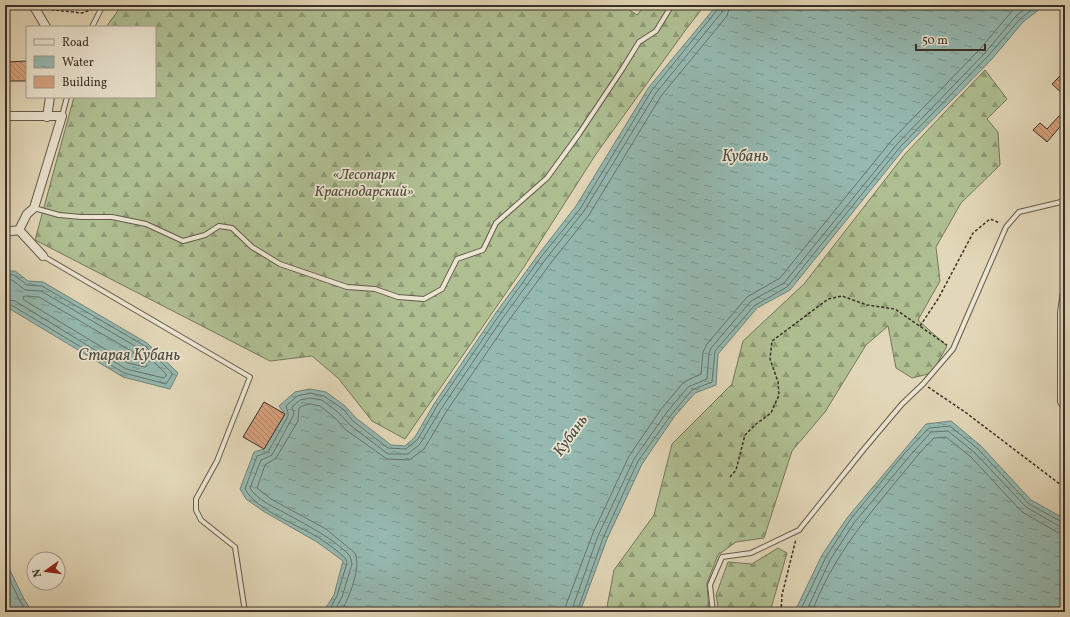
<svg xmlns="http://www.w3.org/2000/svg" width="1070" height="617" viewBox="0 0 1070 617" font-family="Vollkorn,serif">
<style>
.forest{fill:url(#forest-firs);stroke:#74785c}
.water{fill:url(#water-ripples);stroke:#70827a}
.lines{fill:none;stroke-linecap:round;stroke-linejoin:round}
.shore{stroke:#67746c;stroke-width:1}
.building{fill:url(#building-back-hatch);stroke:#393027}
.lane-casing{stroke:#635a4b;stroke-width:6}
.street-casing{stroke:#635a4b;stroke-width:10}
.path{stroke:#393027;stroke-width:1.5;stroke-dasharray:3 2;stroke-linecap:butt}
.lane{stroke:#ece5d1;stroke-width:4}
.street{stroke:#ece5d1;stroke-width:8}
.labels{text-anchor:middle;dominant-baseline:central;stroke-width:3.5;stroke-linejoin:round;paint-order:stroke}
.park-label{font-size:15px;font-style:italic;fill:#514d3c;stroke:#ece5d1}
.water-label{font-size:16px;font-style:italic;fill:#4b4b43;stroke:#ece5d1}
</style>
<defs>
<pattern id="forest-firs" width="22" height="20" patternUnits="userSpaceOnUse"><rect width="22" height="20" fill="#afbf92"/><path d="M5 1l3.5 6h-7zM16 11l3.5 6h-7z" fill="#8f9c77"/></pattern>
<pattern id="water-ripples" width="26" height="14" patternUnits="userSpaceOnUse"><rect width="26" height="14" fill="#95b9b1"/><path d="M2 4q2-2 4 0t4 0M15 11q2-2 4 0t4 0" fill="none" stroke="#7b9790"/></pattern>
<pattern id="building-back-hatch" width="6" height="6" patternUnits="userSpaceOnUse"><rect width="6" height="6" fill="#d7a27e"/><path d="M-1 5l2 2M0 0l6 6M5-1l2 2" fill="none" stroke="#af8467"/></pattern>
</defs>
<rect width="100%" height="100%" fill="#e2d7b8"/>
<filter id="stains"><feTurbulence type="fractalNoise" baseFrequency=".005" numOctaves="4"/><feColorMatrix values="0 0 0 0 .2 0 0 0 0 .09 0 0 0 0 .02 0 0 0 .5 -.17"/></filter>
<radialGradient id="worn" r=".72"><stop offset=".6" stop-color="#630" stop-opacity="0"/><stop offset="1" stop-color="#630" stop-opacity=".3"/></radialGradient>
<path class="forest" d="M122,5H622L637,15L645,5H705L687,28L596,154L524,267L405,439L372,421L338,378L312,356L270,361L35,240L74,97H155V27H106Z
M985,70L1007,99L987,119L998,132L1000,165L961,203L936,247L940,281L918,320L947,346L932,373L912,378L896,368L888,326L866,345L825,412L792,451L764,538L736,542L718,555L707,583L709,612H606L614,570L654,515L672,444L732,384L743,341L804,284L905,154Z
M778,548L787,553L770,612H719L716,595L728,562L752,564Z"/>
<path class="water" d="M717,5H1045L1023,22L992,59L903,150L790,290L757,308L718,354L716,385L695,393L674,417L642,464L607,539L580,612H323L334,595L343,561L317,542L263,511L246,499L240,489L254,452L264,449L285,414L279,406L295,392L310,389L326,392L345,406L356,418L391,445L405,446L415,437L434,404L495,314L538,255L576,206L649,87Z
M5,271H15L28,281L43,282L147,343L178,373L170,389L123,377L10,309L5,314Z
M951,421L981,446L1031,500L1065,519V612H797L796,609L822,555L847,518L926,424Z
M5,560L24,599L32,612H5Z"/>
<g class="lines">
<path class="shore" d="M5,274L14,275L27,285L42,286L145,346L172,373V375L166,384L124,373L13,306L8,305L5,308
M5,279L12,280L25,290L41,291L142,350L166,374V376L164,378L126,369L15,301L10,300L5,302
M26,296L39,297L138,355L147,364V366L145,367L128,363L24,300L23,297Z
M5,570L20,601L27,612
M328,612L337,596L347,563L346,559C338,551 328,544 319,538C298,525 256,510 245,489L257,456L268,452L288,416V413L286,406L297,396L310,393L324,396L343,409L353,421L388,448L406,449L418,439L437,406L498,317L541,257L580,209L652,90L718,9L719,5
M334,612L342,597L352,564L350,556C335,539 306,525 285,513C274,507 257,500 250,488L261,460L272,455L292,418L294,414L292,407L300,400L310,398L322,400L339,413L350,425L388,454H408L420,444L441,409L502,319L545,260L584,211L656,93L722,12L724,5
M341,612C348,600 362,567 355,553L326,529L271,499L257,488L265,465L276,458L298,421L299,408L302,406L310,404L320,406L335,418L346,430L387,459L409,460L424,449L446,412L507,323L550,264L589,215L661,96L727,16L730,5
M565,612L566,605L593,533L629,456L662,408L683,383L688,380L701,374L703,352L707,344L747,297L780,278L892,140L980,49L1012,11L1020,5
M571,612L598,536L634,459L667,412L688,387L707,379L709,353L711,348L751,301L784,283L897,144L985,53L1016,16L1030,5
M577,612L603,538L638,461L671,415L692,390L712,382L715,351L754,306L787,287L900,147L988,56L1020,19L1038,5
M801,612V609L826,557L850,520L904,454L929,428L950,426L978,449L1029,504L1062,522H1065
M806,612L830,560L854,523L908,458L931,432L948,431L975,453L1026,507L1059,526L1065,527
M812,612C830,563 861,524 894,484C907,469 919,452 934,438L946,437L971,457L1022,512L1057,532L1065,533"/>
</g>
<path class="building" d="M27,61V81H8L7,62Z
M1065,71V96L1052,84Z
M1060,115L1065,121L1047,142L1033,130L1040,123L1047,129Z
M264,402L285,414L264,449L243,437Z"/>
<g class="lines">
<g class="lane-casing">
<path id="lane" d="M92,27L103,5
M62,116L67,97
M34,208L59,215L81,217H112L146,224L183,241L205,235L219,226L232,228L252,247L280,264L347,287L375,289L398,297L424,299L442,289L457,259L483,250L496,223L547,178L579,134L623,68L639,42L656,31L672,5
M43,256L250,377L217,461L196,499V510L201,520L235,547L245,612
M1065,278L1060,312V402L1065,410
M713,612L710,585L722,557L751,553L799,530L864,449L902,404L923,384L953,349L1006,227L1019,212L1065,201"/>
</g>
<g class="street-casing">
<path id="street" d="M32,5L36,10L46,27
M5,116H62L34,208L27,214L19,230
M47,117L50,97
M5,232L19,230L43,256"/>
</g>
<path class="path" d="M46,9L82,13L93,9
M920,326L938,299L973,233L990,219L1000,223
M928,387L965,412L1065,488
M730,477L736,470L745,435L756,424L771,413L779,395L778,382L770,359L772,341L828,299L842,296L867,305L895,309L947,345
M781,612L782,595L796,539"/>
<use href="#lane" class="lane"/>
<use href="#street" class="street"/>
</g>
<g class="labels">
<g class="park-label">
<text x="364" y="175">«Лесопарк<tspan x="364" dy="17">Краснодарский»</tspan></text>
</g>
<g class="water-label">
<text x="745" y="157">Кубань</text>
<text x="129" y="356">Старая Кубань</text>
<text transform="translate(571 436) rotate(-54)">Кубань</text>
</g>
</g>
<rect width="1070" height="617" fill="none" stroke="#e2d7b8" stroke-width="20"/>
<rect x="6" y="6" width="1058" height="605" fill="none" stroke="#393027" stroke-width="2"/>
<rect x="10" y="10" width="1050" height="597" fill="none" stroke="#393027"/>
<rect x="26" y="26" width="130" height="72" fill="#ece5d1" stroke="#a49d8d"/>
<rect x="34" y="39" width="20" height="6" fill="#ece5d1" stroke="#a49d8d"/>
<text x="62" y="46" font-size="12" fill="#393027">Road</text>
<rect x="34" y="56" width="20" height="12" fill="url(#water-ripples)" stroke="#a49d8d"/>
<text x="62" y="66" font-size="12" fill="#393027">Water</text>
<rect x="34" y="76" width="20" height="12" fill="#d7a27e" stroke="#a49d8d"/>
<text x="62" y="86" font-size="12" fill="#393027">Building</text>
<g transform="translate(46 571) rotate(256)"><circle r="19" fill="#ece5d1" stroke="#a49d8d"/>
<path d="M0-3L7 15L0 10L-7 15Z" fill="#8f2418"/>
<text y="-6" font-size="11" font-weight="bold" text-anchor="middle" fill="#393027">N</text>
</g>
<path d="M916 44v6h69v-6" fill="none" stroke="#393027" stroke-width="2"/>
<text x="922" y="44" font-size="12" fill="#393027" stroke="#ece5d1" stroke-width="3" paint-order="stroke">50 m</text>
<rect width="100%" height="100%" filter="url(#stains)"/>
<rect width="100%" height="100%" fill="url(#worn)"/>
</svg>
